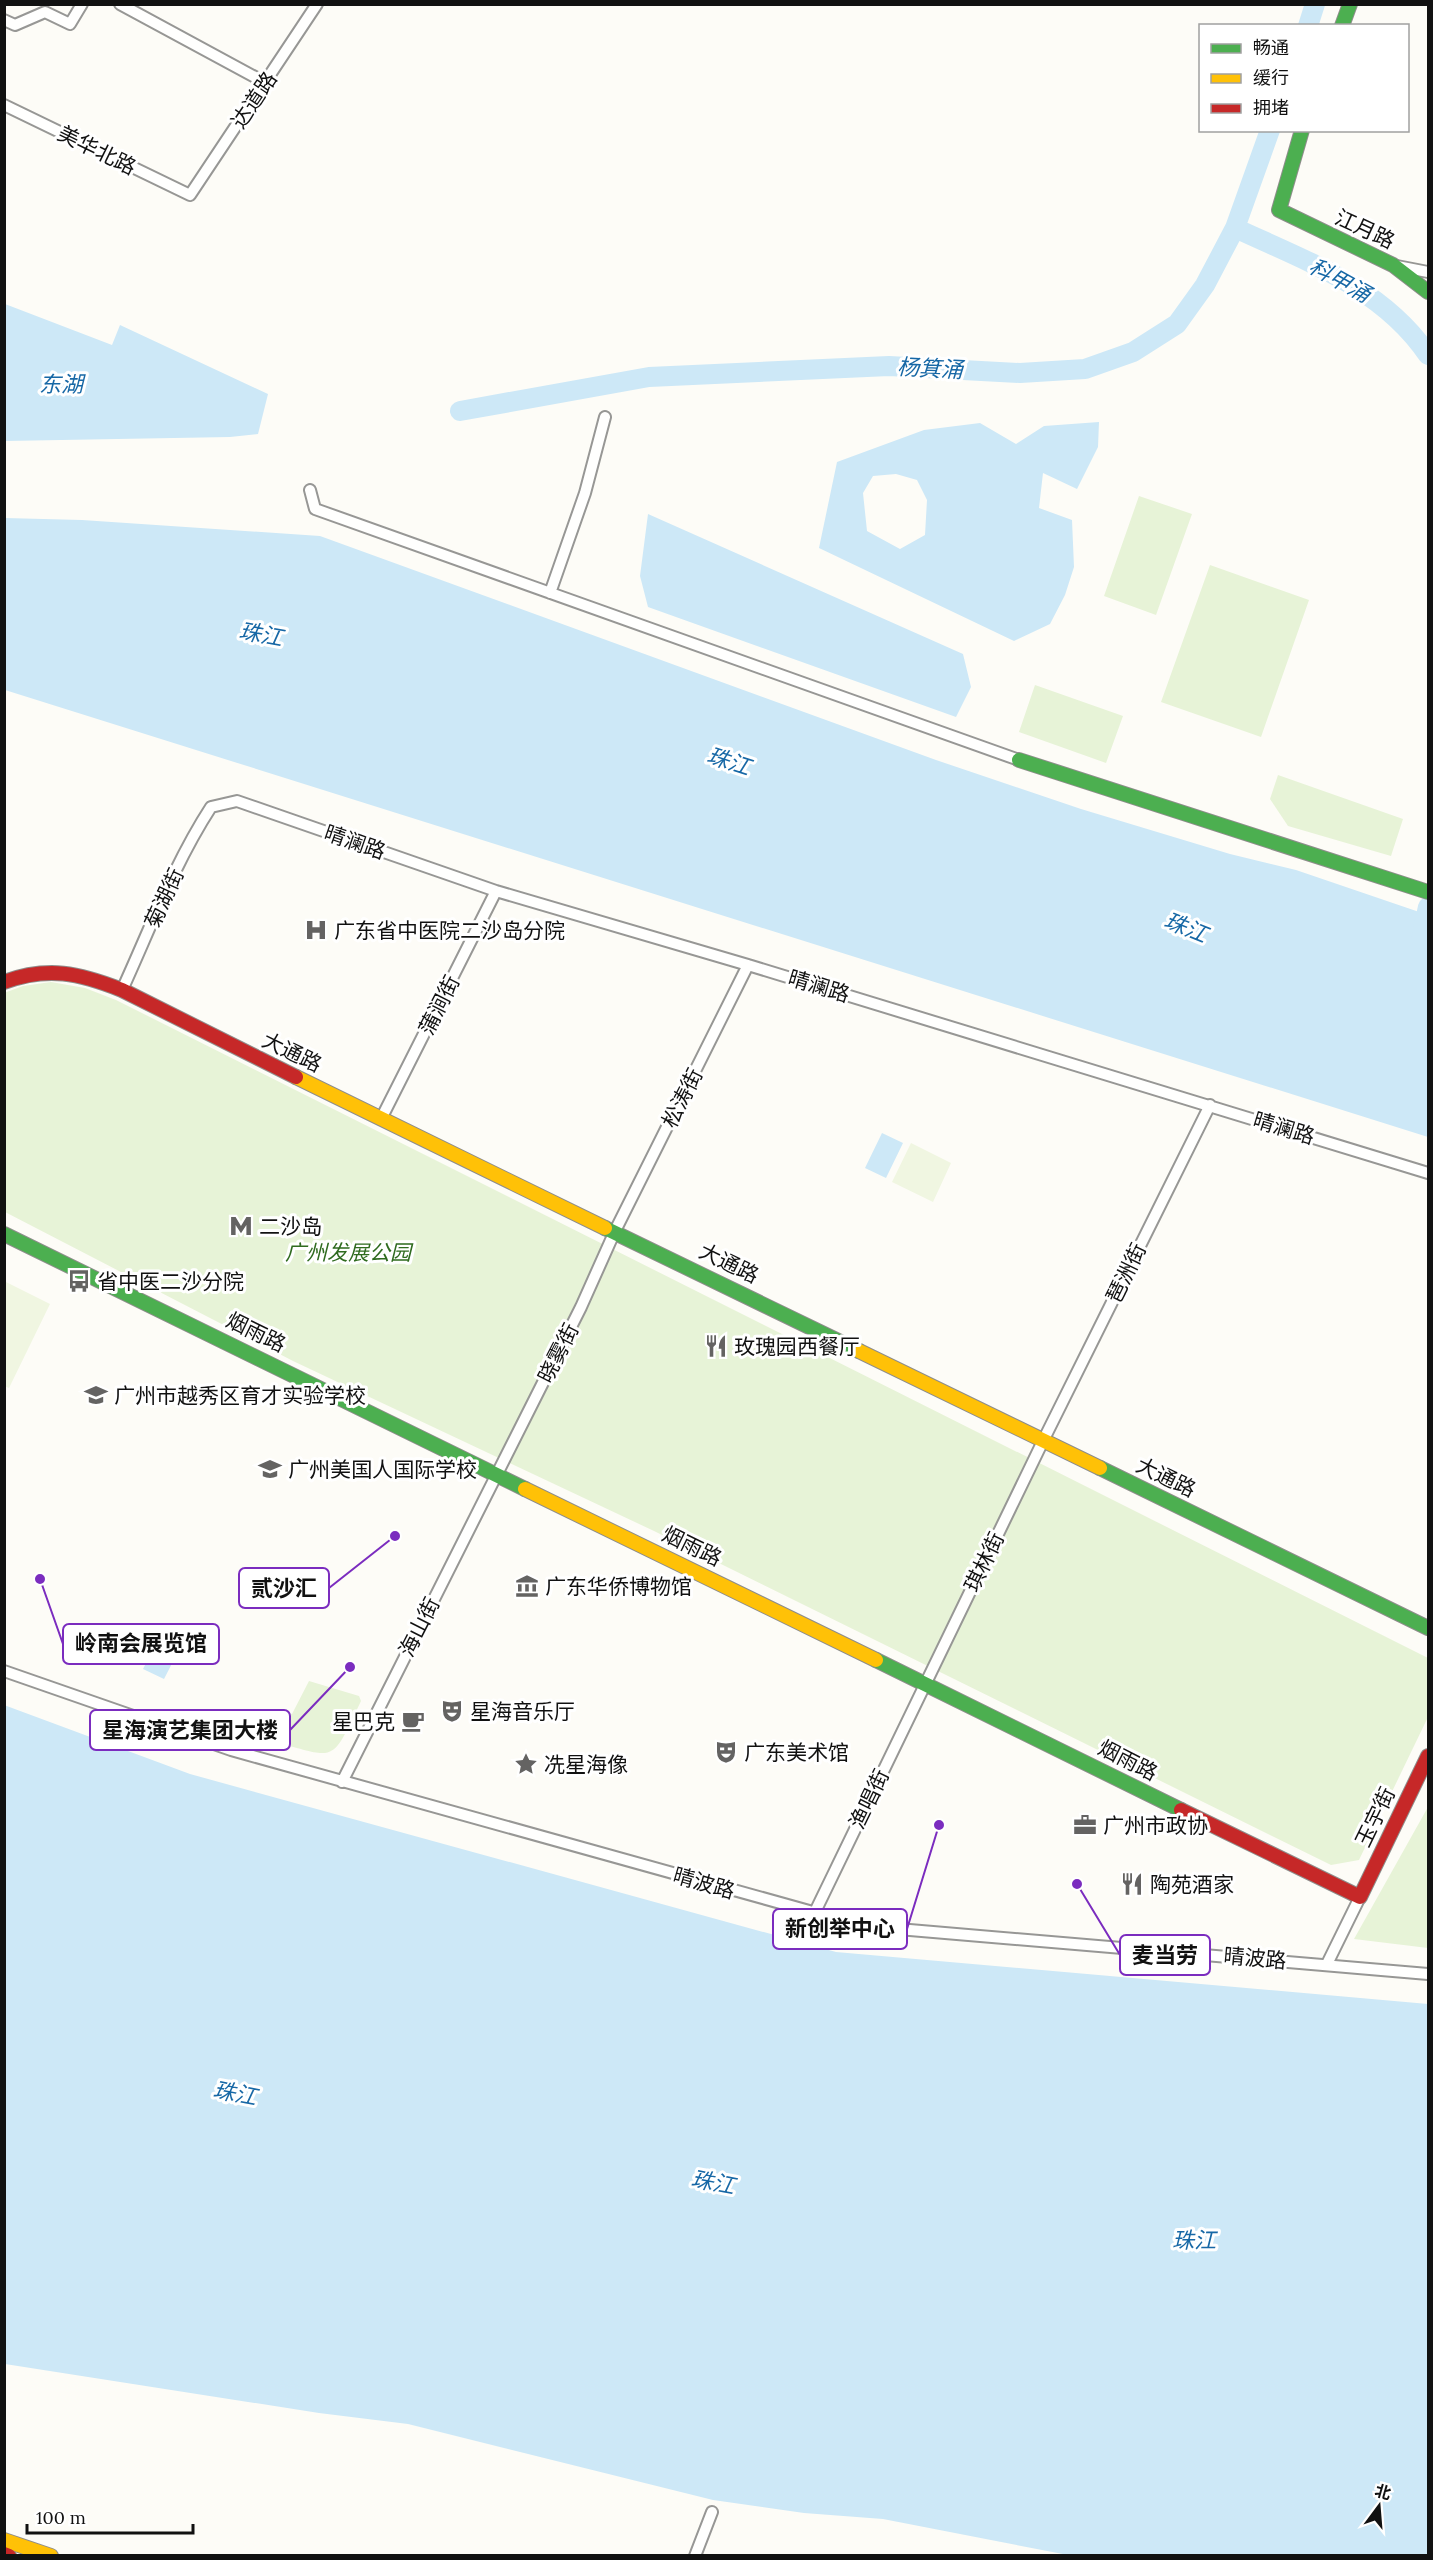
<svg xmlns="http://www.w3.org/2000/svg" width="1433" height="2560" viewBox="0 0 1433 2560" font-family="Lora,'Noto Sans SC',serif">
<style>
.green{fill:#e7f3d7}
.pitch{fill:#f0f6e1}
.water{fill:#cde8f7;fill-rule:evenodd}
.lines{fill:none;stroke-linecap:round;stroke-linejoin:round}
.river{stroke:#cde8f7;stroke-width:20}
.street-casing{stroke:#979795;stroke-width:14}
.fast-casing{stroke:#8e8d8b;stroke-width:16}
.slow-casing{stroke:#8e8d8b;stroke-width:16}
.jam-casing{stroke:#8e8d8b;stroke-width:16}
.street{stroke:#fffffe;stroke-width:10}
.fast{stroke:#4caf50;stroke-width:14}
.slow{stroke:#ffc107;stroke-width:14}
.jam{stroke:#c62828;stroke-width:14}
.labels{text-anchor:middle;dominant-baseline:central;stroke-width:6;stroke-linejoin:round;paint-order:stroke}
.street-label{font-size:21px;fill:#111;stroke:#fff}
.poi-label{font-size:21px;fill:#111;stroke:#fff;text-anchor:start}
.park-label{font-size:21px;font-style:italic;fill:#2f6b1f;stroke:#fff}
.water-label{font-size:22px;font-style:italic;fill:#1768a6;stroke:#fff}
.leader{fill:none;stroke:#7b2cbf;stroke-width:2}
.callout-dot{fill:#7b2cbf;stroke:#fff;stroke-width:2}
.callout{fill:#fff;stroke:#7b2cbf;stroke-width:2}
.callout-label{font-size:22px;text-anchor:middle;font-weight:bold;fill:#111}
</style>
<rect width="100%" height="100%" fill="#fdfcf7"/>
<path class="green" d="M1139,496L1192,514L1156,615L1104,596Z
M1210,565L1309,600L1261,737L1161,702Z
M1035,685L1123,716L1106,763L1019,732Z
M1278,775L1403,819L1391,856L1288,826L1270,799Z
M51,982L85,988L116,1000L1428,1658V1717L1359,1860L1331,1865L654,1531L293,1361L5,1212L4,993L23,986Z
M309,1681L359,1696L361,1701C331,1763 339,1760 273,1741L284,1713L292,1714Z
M1428,1807V1948L1354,1939Z"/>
<path class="pitch" d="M911,1143L951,1163L933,1202L892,1182Z
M6,1282L50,1304L9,1388L4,1386Z"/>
<path class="water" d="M5,304L112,345L120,325L268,394L258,434L230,437L5,441Z
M1099,422L1098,447L1077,489L1043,473L1039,508L1072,520L1074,567L1065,595L1050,624L1014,641L819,548L837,462L924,430L980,423L1016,444L1044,426ZM896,474L917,480L927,500L925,535L900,549L867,531L863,493L873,476Z
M648,514L963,654L971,687L956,717L648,607L640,576Z
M5,518L82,520L320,536L936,760L1081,809L1230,854L1296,870L1428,915V1137L5,690Z
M882,1133L903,1143L886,1178L865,1168Z
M160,1636L181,1646L164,1679L143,1669Z
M4,1705L190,1774L836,1952L1428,2004V2555H1068L883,2519L804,2513L713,2500L408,2424L319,2413L5,2364Z"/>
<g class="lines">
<path class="river" d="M1308,26L1315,4
M1235,228C1306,261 1383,288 1428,355
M460,411L649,377L889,366L1020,373L1085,369L1133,352L1177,324L1205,285L1235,228L1270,130
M1421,939L1428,907"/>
<g class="street-casing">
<path id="street" d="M120,4L266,83
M4,20L15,25L45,12L70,24L82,4
M4,105L190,195L317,4
M1397,266L1428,272
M310,490L315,509L1019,760
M550,593L585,493L605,417
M122,990C150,929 174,864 211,807L237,801L496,891L748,965L1428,1173
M381,1119L496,891
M4,1671L231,1750L863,1926L1428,1974
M342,1782L581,1307L615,1231L748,965
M814,1914L1043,1441L1210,1105
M1327,1964L1360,1897
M695,2556L712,2512"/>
</g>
<g class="fast-casing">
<path id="fast" d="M1342,26L1350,4
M1302,130L1279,210L1393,265L1428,292
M1019,760L1428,892
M605,1228L859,1351
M4,1234L525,1489
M1100,1468L1428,1628
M876,1660L1181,1810"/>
</g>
<g class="slow-casing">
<path id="slow" d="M296,1077L605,1228
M859,1351L1100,1468
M525,1489L876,1660
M4,2540L51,2556"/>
</g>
<g class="jam-casing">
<path id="jam" d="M4,982C48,966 79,973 122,990L296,1077
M1181,1810L1360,1897L1428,1756
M4,2554L9,2556"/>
</g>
<use href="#street" class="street"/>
<use href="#fast" class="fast"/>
<use href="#slow" class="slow"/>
<use href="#jam" class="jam"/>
</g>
<defs>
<g id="hospital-bare" transform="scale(1.8)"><path d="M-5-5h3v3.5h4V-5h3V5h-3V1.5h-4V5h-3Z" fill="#646362" stroke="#fff" stroke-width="2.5" paint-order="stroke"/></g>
<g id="metro-bare" transform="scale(1.8)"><path d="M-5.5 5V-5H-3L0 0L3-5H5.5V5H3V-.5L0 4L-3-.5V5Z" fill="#646362" stroke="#fff" stroke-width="2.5" paint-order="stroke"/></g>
<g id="bus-bare" transform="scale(1.8)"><path d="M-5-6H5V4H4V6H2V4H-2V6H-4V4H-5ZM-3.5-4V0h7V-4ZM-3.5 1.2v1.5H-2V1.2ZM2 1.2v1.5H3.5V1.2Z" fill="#646362" stroke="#fff" stroke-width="2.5" paint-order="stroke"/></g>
<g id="restaurant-bare" transform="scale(1.8)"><path d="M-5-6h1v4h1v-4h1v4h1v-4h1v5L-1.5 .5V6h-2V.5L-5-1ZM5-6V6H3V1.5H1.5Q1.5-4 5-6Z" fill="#646362" stroke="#fff" stroke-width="2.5" paint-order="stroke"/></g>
<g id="school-bare" transform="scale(1.8)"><path d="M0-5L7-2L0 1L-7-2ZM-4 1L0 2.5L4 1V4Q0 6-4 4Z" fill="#646362" stroke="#fff" stroke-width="2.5" paint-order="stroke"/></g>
<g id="museum-bare" transform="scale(1.8)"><path d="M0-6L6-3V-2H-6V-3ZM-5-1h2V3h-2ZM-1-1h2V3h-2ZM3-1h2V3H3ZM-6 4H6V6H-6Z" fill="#646362" stroke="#fff" stroke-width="2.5" paint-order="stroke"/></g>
<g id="theatre-bare" transform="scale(1.8)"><path d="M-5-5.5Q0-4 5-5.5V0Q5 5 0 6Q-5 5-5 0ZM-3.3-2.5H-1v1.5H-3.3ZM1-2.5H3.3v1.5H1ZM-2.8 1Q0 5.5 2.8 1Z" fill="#646362" stroke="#fff" stroke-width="2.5" paint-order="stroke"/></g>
<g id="cafe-bare" transform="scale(1.8)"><path d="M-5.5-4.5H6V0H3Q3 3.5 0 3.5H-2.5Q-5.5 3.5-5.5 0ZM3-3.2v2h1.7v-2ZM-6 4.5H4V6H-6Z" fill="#646362" stroke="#fff" stroke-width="2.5" paint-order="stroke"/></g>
<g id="sight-bare" transform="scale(1.8)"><path d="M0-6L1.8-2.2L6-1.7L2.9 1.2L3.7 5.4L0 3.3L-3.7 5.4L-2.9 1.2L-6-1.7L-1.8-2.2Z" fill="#646362" stroke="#fff" stroke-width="2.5" paint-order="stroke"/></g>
<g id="office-bare" transform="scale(1.8)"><path d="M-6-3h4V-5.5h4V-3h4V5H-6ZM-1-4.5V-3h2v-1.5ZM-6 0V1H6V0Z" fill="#646362" stroke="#fff" stroke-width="2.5" paint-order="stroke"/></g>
</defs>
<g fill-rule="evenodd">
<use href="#hospital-bare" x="316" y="930"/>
<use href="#metro-bare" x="241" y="1226"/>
<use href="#bus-bare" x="79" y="1281"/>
<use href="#restaurant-bare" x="716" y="1346"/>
<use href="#school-bare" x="96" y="1395"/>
<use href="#school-bare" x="270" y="1469"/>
<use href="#museum-bare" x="527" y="1586"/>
<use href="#theatre-bare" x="452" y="1711"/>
<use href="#cafe-bare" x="413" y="1721"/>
<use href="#theatre-bare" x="726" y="1752"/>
<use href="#sight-bare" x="526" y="1764"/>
<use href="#office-bare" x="1085" y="1825"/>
<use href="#restaurant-bare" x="1132" y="1884"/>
</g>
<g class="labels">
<g class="street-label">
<text transform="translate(254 100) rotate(-56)">达道路</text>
<text transform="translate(97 150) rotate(26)">美华北路</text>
<text transform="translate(1365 229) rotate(25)">江月路</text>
<text transform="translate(355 842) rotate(19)">晴澜路</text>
<text transform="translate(164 898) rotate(-65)">菊湖街</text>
<text transform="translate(819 986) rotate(17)">晴澜路</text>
<text transform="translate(439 1005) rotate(-63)">蒲涧街</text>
<text transform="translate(292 1052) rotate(26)">大通路</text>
<text transform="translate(682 1098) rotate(-63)">松涛街</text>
<text transform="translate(1284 1128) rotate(17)">晴澜路</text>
<text transform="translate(729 1263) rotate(26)">大通路</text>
<text transform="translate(1126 1273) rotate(-64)">琶洲街</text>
<text transform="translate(256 1332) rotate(26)">烟雨路</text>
<text transform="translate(558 1353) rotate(-63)">晓雾街</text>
<text transform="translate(1166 1477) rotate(26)">大通路</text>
<text transform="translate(692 1546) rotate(26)">烟雨路</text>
<text transform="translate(984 1562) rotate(-64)">琪林街</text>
<text transform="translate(419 1627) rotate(-63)">海山街</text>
<text transform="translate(1128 1760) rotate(27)">烟雨路</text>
<text transform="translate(869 1799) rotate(-64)">渔唱街</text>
<text transform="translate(1375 1817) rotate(-64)">玉宇街</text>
<text transform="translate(704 1883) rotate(16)">晴波路</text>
<text transform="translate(1255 1958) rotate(5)">晴波路</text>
</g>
<g class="poi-label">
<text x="334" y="930">广东省中医院二沙岛分院</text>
<text x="259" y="1226">二沙岛</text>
<text x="97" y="1281">省中医二沙分院</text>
<text x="734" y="1346">玫瑰园西餐厅</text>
<text x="114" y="1395">广州市越秀区育才实验学校</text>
<text x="288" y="1469">广州美国人国际学校</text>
<text x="545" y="1586">广东华侨博物馆</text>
<text x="470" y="1711">星海音乐厅</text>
<text x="395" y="1721" text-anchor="end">星巴克</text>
<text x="744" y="1752">广东美术馆</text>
<text x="544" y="1764">冼星海像</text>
<text x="1103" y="1825">广州市政协</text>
<text x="1150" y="1884">陶苑酒家</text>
</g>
<g class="park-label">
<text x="348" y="1252">广州发展公园</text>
</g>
<g class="water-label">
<text transform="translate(1340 280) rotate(29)">科甲涌</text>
<text transform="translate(930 368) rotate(3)">杨箕涌</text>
<text x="61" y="384">东湖</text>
<text transform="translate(261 634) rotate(10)">珠江</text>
<text transform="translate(729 761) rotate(18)">珠江</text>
<text transform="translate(1186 927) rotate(22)">珠江</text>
<text transform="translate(235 2093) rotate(11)">珠江</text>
<text transform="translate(713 2182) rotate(11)">珠江</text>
<text x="1194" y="2240">珠江</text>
</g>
</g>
<path class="leader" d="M395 1536L329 1588M40 1579L63 1644M350 1667L290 1730M939 1825L907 1929M1077 1884L1120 1955"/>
<g class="callout-dot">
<circle cx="395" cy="1536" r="6"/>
<circle cx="40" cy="1579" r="6"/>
<circle cx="350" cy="1667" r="6"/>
<circle cx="939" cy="1825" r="6"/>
<circle cx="1077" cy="1884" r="6"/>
</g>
<g class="callout">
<rect x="239" y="1568" width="90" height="40" rx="6"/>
<rect x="63" y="1624" width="156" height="40" rx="6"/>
<rect x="90" y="1710" width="200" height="40" rx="6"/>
<rect x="773" y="1909" width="134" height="40" rx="6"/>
<rect x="1120" y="1935" width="90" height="40" rx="6"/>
</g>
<g class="callout-label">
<text x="284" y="1596">贰沙汇</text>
<text x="141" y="1651">岭南会展览馆</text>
<text x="190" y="1738">星海演艺集团大楼</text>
<text x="840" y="1936">新创举中心</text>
<text x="1165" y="1963">麦当劳</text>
</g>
<rect width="1433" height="2560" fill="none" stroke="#111111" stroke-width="12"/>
<rect x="1199" y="24" width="210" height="108" fill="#ffffff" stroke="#a0a0a0" stroke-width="1.5"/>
<rect x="1211" y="44" width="30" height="9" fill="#4caf50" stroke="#a0a0a0" stroke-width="1.5"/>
<text x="1253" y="54" font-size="18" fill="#111111">畅通</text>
<rect x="1211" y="74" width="30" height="9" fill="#ffc107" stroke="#a0a0a0" stroke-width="1.5"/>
<text x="1253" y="84" font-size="18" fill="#111111">缓行</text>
<rect x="1211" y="104" width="30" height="9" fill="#c62828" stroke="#a0a0a0" stroke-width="1.5"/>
<text x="1253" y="114" font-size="18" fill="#111111">拥堵</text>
<g transform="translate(1379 2506) rotate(16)" stroke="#ffffff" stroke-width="4.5" paint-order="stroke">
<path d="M0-4.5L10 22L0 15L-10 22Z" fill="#111111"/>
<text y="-9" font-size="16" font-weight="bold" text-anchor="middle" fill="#111111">北</text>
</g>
<path d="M27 2524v9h166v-9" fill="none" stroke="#111111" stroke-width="3"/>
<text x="36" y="2524" font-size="18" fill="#111111" stroke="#ffffff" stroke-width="4.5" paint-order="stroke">100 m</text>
</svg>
